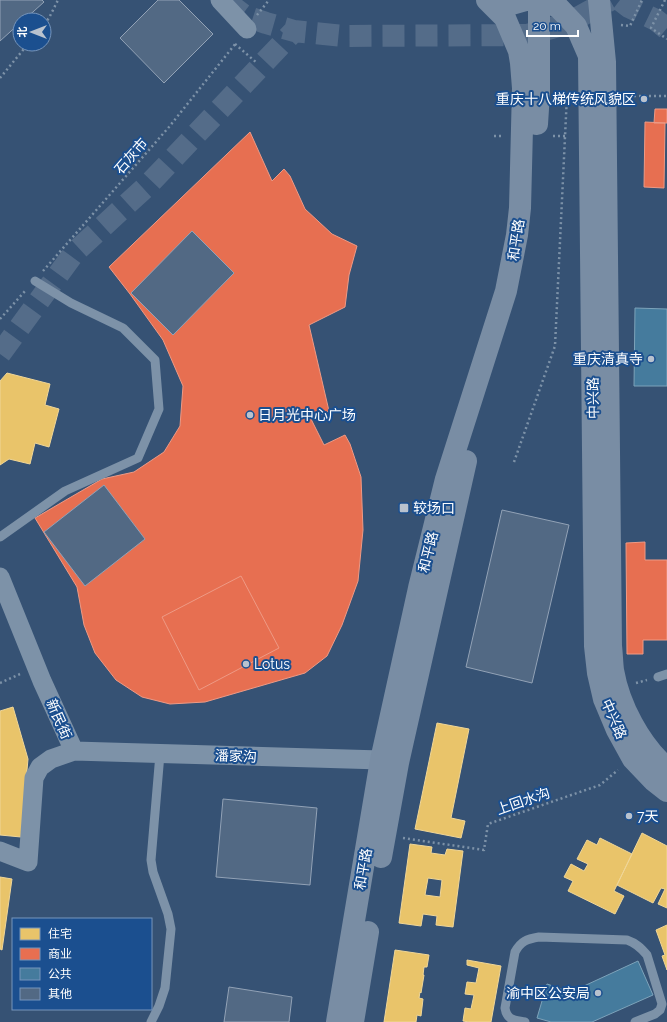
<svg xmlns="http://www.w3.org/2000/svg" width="667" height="1022" viewBox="0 0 667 1022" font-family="Raleway,'Noto Sans SC',sans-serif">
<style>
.homes{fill:#e9c46a;stroke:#f0d697;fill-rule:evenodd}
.shops{fill:#e76f51;stroke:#ee9a85}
.public{fill:#457b9d;stroke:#7da3ba}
.building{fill:#526984;stroke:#92a2b6}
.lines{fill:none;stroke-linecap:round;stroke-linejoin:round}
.secondary-tunnel{stroke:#546c89;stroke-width:22;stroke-dasharray:22 11;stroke-linecap:butt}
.path{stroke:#7d92a8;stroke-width:2.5;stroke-dasharray:2 3;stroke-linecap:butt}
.lane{stroke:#7d92a8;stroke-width:9}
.street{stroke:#7d92a8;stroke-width:19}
.secondary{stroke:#798da4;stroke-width:22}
.poi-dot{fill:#b9c2ce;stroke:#1b4f8f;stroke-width:1.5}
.labels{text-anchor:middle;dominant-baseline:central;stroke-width:4;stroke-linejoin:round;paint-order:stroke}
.poi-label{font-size:14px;fill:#fff;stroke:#1b4f8f;text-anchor:start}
.street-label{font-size:14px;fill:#fff;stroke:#1b4f8f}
</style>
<rect width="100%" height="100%" fill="#365274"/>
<path class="homes" d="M7,373L50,384L45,405L59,409L49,447L35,443L30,464L9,459L0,465V381Z
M13,707L28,759L21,837L0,835V711Z
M437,723L469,729L451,818L465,821L461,838L415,829Z
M642,833L667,846V908L658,904L665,889L661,888L653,903L617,885Z
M600,838L632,854L614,891L624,896L615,914L568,891L573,881L564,877L571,864L584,871L588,864L577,859L587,840L597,845Z
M410,844L432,847L431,853L445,855L447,849L463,851L453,927L436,925L437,916L423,914L421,926L399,923ZM428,878L442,880L440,897L425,895Z
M0,877L12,879L2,950L0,949Z
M667,925V970L662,956L665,955L656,930Z
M395,950L429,955L427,967H424L423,975H424L421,993L420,992L419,998L423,999L421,1016L417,1015L416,1022H384Z
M467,960L501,966L491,1022H469L463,1021L465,1008L471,1009L474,995L465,994L467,982L476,983L479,968L467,965Z"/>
<path class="shops" d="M655,109H667V123H654Z
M645,122L665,123L664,188L644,187Z
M250,132L272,181L284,169L290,176L305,209L332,234L357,246L349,275L345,307L309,325L329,411L311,419L324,445L345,435L350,444L361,477L363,530L358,581L342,625L327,656L305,673L205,702L170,704L142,697L116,680L95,653L84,625L77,587L35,518L102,479L134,472L164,452L180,426L183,386L163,340L130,294L109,267Z
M645,542V560H667V640H643V654H627L626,543Z
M241,576L279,648L199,690L162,617Z"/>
<path class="public" d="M635,308L667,309V386H634Z
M638,961L653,995L592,1022H551L537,1018L547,984L571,992Z"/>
<path class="building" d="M0,0H42L44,2L24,20H20V23L0,41Z
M158,0H179L213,34L164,83L120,38Z
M192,231L234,273L173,335L131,293Z
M104,485L145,539L85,586L44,532Z
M502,510L569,525L532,683L466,667Z
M223,799L317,808L310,885L216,877Z
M229,987L292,997L289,1022H224Z"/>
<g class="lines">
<path class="secondary-tunnel" d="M620,0L629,7L656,20L667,29
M225,1L245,16L266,23L294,31L343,36L527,35L566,24L610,0
M0,354L74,253L149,184L294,31"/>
<path class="path" d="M665,0L651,28L667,39
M257,15L269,0
M44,24L49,18L58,0
M621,25L630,26L642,0
M235,44L257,63
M0,78L28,44
M624,96H667
M494,136H504
M553,136H565
M43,271L169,127L236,43
M0,319L26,290
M514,462L555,346L567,95
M0,683L20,674
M636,683L647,680
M403,838L484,850L488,824L600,785L618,770"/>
<path class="lane" d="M0,537L65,491L138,458L159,409L155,360L123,328L71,303L35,281
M658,677L667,674
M151,1022L159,1006L165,988L171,929L168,914L153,872L151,860L160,754
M525,1022C515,1020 507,1021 505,1008L515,952C521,941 527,939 539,937L627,940C636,943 641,948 647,955L662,1004L660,1010L655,1014L635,1022"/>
<path class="street" d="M220,0L247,29
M0,577L42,681L74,751
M0,851L28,862L34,778L40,767L51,759L74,751L381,760L395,762"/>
<path class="secondary" d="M495,0L512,4L526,0
M545,0L559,8L576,26L589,56L595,646L598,673L604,699L617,730L633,759L653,780L667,791
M599,0L605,62L611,646C612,654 612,662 613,670C619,705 640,745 667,768
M537,124L539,93V0
M381,857L398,763L466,461
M337,1022L381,760L419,588L446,479L506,291L517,235L520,208L523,88L521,63L519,51L505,18L487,0
M353,1022L368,932"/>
</g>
<g class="poi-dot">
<circle cx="644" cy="99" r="4"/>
<circle cx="651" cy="359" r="4"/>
<circle cx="250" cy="415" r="4"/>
<rect x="399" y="503" width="10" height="10" rx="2"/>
<circle cx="246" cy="664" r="4"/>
<circle cx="629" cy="816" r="4"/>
<circle cx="598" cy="993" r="4"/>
</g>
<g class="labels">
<g class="poi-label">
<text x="636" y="99" text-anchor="end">重庆十八梯传统风貌区</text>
<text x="643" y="359" text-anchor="end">重庆清真寺</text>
<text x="258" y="415">日月光中心广场</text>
<text x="413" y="508">较场口</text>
<text x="254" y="664">Lotus</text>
<text x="637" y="816">7天</text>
<text x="590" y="993" text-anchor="end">渝中区公安局</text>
</g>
<g class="street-label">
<text transform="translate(131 156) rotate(-49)">石灰市</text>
<text transform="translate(516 240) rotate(-81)">和平路</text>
<text transform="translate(593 398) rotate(-91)">中兴路</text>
<text transform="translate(428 552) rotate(-76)">和平路</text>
<text transform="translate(59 719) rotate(66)">新民街</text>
<text transform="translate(614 719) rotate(66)">中兴路</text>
<text transform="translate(236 756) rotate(2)">潘家沟</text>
<text transform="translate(523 801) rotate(-19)">上回水沟</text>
<text transform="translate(363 869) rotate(-80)">和平路</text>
</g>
</g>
<rect x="12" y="918" width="140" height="92" fill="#1b4f8f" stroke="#7695bc"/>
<rect x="20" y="928" width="20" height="12" fill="#e9c46a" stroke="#7695bc"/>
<text x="48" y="938" font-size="12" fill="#ffffff">住宅</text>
<rect x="20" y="948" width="20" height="12" fill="#e76f51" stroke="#7695bc"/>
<text x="48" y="958" font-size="12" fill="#ffffff">商业</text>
<rect x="20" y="968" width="20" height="12" fill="#457b9d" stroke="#7695bc"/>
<text x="48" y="978" font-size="12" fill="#ffffff">公共</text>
<rect x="20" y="988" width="20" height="12" fill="#526984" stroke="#7695bc"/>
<text x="48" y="998" font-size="12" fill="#ffffff">其他</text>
<g transform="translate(32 32) rotate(270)"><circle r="19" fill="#1b4f8f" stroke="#7695bc"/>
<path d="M0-3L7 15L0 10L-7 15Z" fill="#b9c2ce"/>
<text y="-6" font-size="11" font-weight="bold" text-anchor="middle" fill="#ffffff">北</text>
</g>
<path d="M527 30v6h51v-6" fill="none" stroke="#ffffff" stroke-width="2"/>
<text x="533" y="30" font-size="12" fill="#ffffff" stroke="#1b4f8f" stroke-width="3" paint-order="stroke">20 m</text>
</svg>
